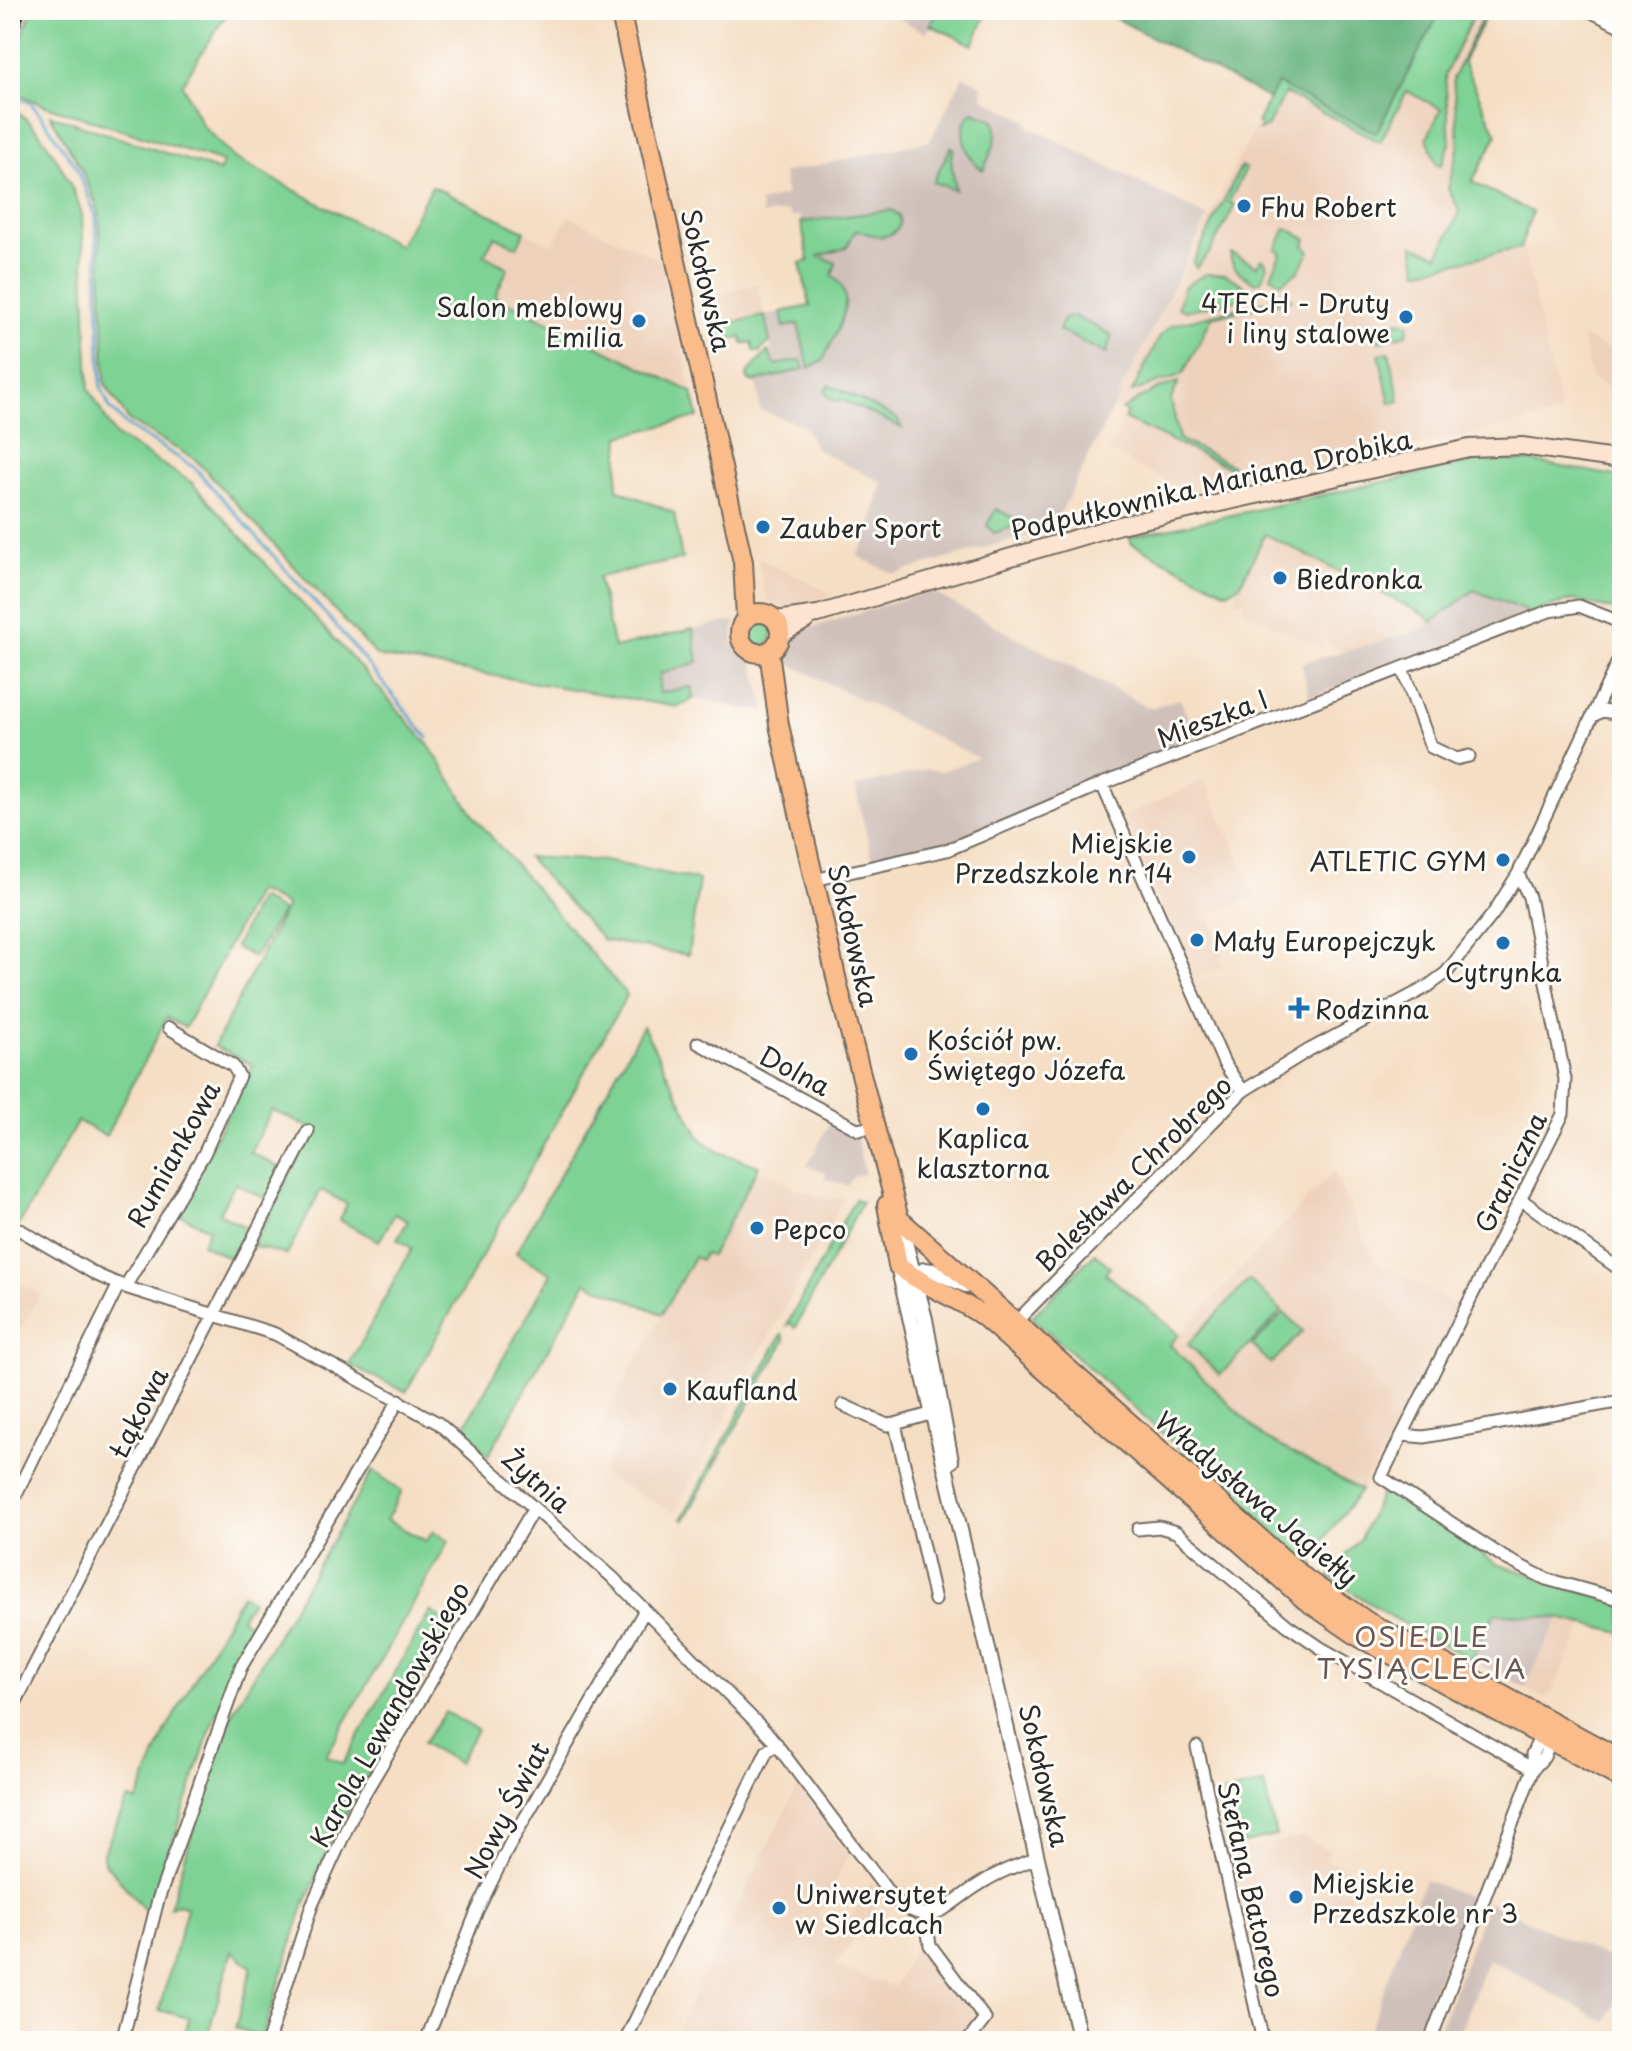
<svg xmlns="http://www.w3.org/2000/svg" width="1632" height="2051" viewBox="0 0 1632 2051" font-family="'Playpen Sans',sans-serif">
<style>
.built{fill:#eed1bb}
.industrial{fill:#cfc0ba}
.green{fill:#7ed294;stroke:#547e60;stroke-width:2}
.forest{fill:#66b47e;stroke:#487054;stroke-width:2}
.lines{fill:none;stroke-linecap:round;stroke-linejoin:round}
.stream{stroke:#57a5d0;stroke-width:3}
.minor-casing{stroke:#726a61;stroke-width:15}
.tertiary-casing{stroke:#726a61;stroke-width:18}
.secondary-casing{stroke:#726a61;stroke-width:20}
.primary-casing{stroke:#726a61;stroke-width:22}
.minor{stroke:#fff;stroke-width:11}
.tertiary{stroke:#fff;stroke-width:14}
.secondary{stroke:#fde4d1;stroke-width:16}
.primary{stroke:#fabc8b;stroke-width:18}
.rail{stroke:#2b2b2b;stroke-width:3}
.poi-dot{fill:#1f6fb2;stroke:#fdfcf7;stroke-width:3}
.labels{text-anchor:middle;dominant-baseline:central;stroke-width:6;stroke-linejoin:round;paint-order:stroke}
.poi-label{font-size:26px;fill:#2b2b2b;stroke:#fdfcf7;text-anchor:start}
.street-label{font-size:26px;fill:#2b2b2b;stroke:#fdfcf7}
.neighbourhood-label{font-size:28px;letter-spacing:2px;fill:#6a5753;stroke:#fdfcf7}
</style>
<rect width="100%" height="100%" fill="#fdfcf7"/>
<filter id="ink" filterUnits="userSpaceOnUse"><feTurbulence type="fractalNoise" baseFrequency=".0125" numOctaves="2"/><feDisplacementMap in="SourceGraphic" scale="16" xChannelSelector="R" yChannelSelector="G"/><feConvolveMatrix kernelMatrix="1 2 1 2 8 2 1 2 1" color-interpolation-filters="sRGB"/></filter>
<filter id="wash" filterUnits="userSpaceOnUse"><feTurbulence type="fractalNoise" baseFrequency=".006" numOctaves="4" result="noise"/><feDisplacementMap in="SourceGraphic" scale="32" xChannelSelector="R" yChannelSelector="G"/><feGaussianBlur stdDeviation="1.8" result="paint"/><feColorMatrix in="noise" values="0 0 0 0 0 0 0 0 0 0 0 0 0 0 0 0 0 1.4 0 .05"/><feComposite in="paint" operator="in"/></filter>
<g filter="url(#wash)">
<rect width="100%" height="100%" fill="#f5dec4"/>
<path class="built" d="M1441,10H1489L1463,61L1497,135L1472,182L1532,212L1520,247H1523L1561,414L1197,496L1108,451L1127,413L1114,406L1277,83L1376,133Z
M568,216L663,262L692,392L494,296L484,255L495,236L517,247L525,231L553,245Z
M757,284L765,316L715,326L708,298Z
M1581,336L1622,355V394L1591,378Z
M1264,534L1426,615L1432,622L1421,630L1344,651L1326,642L1322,649L1242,609L1245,602L1233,600Z
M757,558L796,576L833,595L784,608L767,600Z
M1205,780L1256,897L1208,913L1225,955L1220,958L1224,966L1195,977L1191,976L1123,816Z
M764,1171L795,1188L834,1200L844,1197L674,1513L601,1474L615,1449L593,1437L695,1257L704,1254L711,1256L755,1176Z
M1333,1172L1374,1259L1458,1307L1396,1430L1361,1490L1263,1437L1169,1345Z
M10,1278L40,1294L10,1349Z
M1559,1618L1585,1623L1549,1697H1543L1525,1687Z
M798,1785L849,1854L817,1916L836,1942L871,1881L882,1899L836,1966L894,1987L917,1942L985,2029L980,2041H671Z
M1302,1837L1330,1850L1327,1859L1361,1874L1339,1924L1312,1920L1248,1935L1231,1851Z"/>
<path class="industrial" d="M18,10H32L10,70V31Z
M883,10H988L973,45L931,26L926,33Z
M963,76L982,85L983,98L1029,122L1028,126L1208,217L1059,516L1039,532L894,574L857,556L865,542L883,483L816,449L804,426L760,410L755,370L774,365L765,316L810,306L800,263L809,261L800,216L791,217L789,211L762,215L760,203L786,195L783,173L930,141Z
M1474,590L1530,613L1310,697L1301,663L1421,630Z
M930,591L1149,708L1180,699L1197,741L952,842L873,861L855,787L928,769L943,771L978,758L776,657L786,641L798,632Z
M735,620L733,642L753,662L766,712L693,699L690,688L659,693L660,674L698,662L693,629Z
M832,1118L855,1131L865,1174L854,1176L847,1186L825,1178L826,1172L807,1166Z
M1494,1613L1559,1618L1525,1687L1471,1660Z
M1424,1880L1470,1897L1412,2041H1365Z
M1488,1902L1622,1965V1990L1606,2022L1488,1959L1456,2041H1435Z"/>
<path class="green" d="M32,10H229L182,84L202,125L234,158L399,246L432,186L525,231L517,247L495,236L484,255L508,268L495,296L692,392L698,417L620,436L617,489L674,513L682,559L598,577L614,648L693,629L698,662L660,674L659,693L691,687L693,699L678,707L377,656L196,460L129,421L105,384L99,211L81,168L50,115L220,171L223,162L43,105L10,90V70Z
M938,10H988L973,45L930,25Z
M1441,10H1476L1445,75L1450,144L1441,165H1437L1427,138L1441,109L1407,91L1380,142L1285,93L1267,127L1259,130L1261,125L1257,123L1277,83L1376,133Z
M1486,10H1489L1463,61L1497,135L1472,182L1532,212L1520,248L1418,271L1413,245L1438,255L1460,212L1448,189L1459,145L1453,78Z
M10,109C38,117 75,187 82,215L89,389L115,435L191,482L368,676L428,744L476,819L627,995L406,1392L349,1365L412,1248L397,1239L408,1221L395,1214L379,1241L339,1220L347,1204L321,1190L287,1255L253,1246L313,1129L272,1110L250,1152L285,1170L269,1201L235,1183L219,1213L252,1231L236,1262L202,1244L209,1229L176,1213L253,1065L214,1046L287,905L257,891L185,1028L167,1017L106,1136L78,1121L21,1221L18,1225L10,1218Z
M973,112L994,120C1001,137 990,154 983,170C966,160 954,125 973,112Z
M951,147L954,148L951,158L955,190L933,182Z
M1241,166L1246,169L1229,202L1235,205L1210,252L1196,268L1193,263Z
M892,210L899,216L900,224C890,244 873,235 856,230L846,248L819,256L836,263L832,276C862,297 833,336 823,361L809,368L798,324L784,327L781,312L810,306L800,263L809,261L801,222Z
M1286,228L1307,239L1304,246L1310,251L1298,272L1280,283L1271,276L1281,252L1276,249Z
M1231,253L1257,266L1261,259L1265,261L1267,268L1261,281L1255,283C1243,276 1228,266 1231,253Z
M1205,274H1225L1248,288L1244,298L1186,311L1178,308L1184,287Z
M1279,298L1293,299L1212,317L1183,374L1132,392L1160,336L1171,325Z
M765,316L770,342L759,352L754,351L752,342L743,344L741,337L727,340L729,348L720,350L715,326Z
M1073,316L1112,335L1106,354L1059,330L1064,319Z
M1401,321L1409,324L1407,334L1380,341L1375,337L1377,327Z
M768,351L775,365L801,360L804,369L754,382L748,380L747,374Z
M1389,352L1400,401L1390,403L1379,354Z
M1179,382L1171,399L1179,439L1232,465L1230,468L1124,419L1127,413L1122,410C1140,398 1157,387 1179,382Z
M830,385L896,418L902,428L840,399L838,402L828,397L825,389Z
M1480,461H1528L1622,477V612L1573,600L1530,613L1474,590L1432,622L1425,615L1265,534L1240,585L1227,592L1131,543L1130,537Z
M996,509L1023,523L994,533L987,525Z
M745 632a14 14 0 1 1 28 0a14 14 0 1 1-28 0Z
M527,857L604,861L699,880L688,955L603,940Z
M259,898L282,911L254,957L235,947Z
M643,1026L700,1138L719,1152L759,1166L711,1256L704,1254L701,1260L694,1257L662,1314L586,1282L488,1456L462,1431L551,1274L516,1253Z
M855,1199L862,1202L795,1328L791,1323L787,1325Z
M1095,1253L1110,1267L1105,1273L1179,1334L1170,1345L1263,1437L1361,1490L1313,1554L1314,1569L1032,1317Z
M1249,1280L1282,1311L1220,1375L1188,1344Z
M1284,1313L1303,1331L1271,1364L1252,1345Z
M782,1334L785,1340L684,1520L682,1518Z
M373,1470L402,1492L386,1520L426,1541L433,1531L449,1541L326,1756L343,1764L430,1611L452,1625L331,1842L305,1903L262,2036L235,2028L252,1968L232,1951L206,2041H183L189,2018L159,2010L187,1908L178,1904L170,1907L216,1755L235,1708Z
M1384,1486L1497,1564L1622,1603V1633L1559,1618L1495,1613L1471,1660L1390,1616L1329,1577L1361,1537Z
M242,1594L252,1600L241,1618L258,1630L214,1718L149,1915L104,1862L103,1853L128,1799L137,1801L165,1732Z
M445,1712L477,1730L458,1763L423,1743Z
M1264,1784L1276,1836L1235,1845L1224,1793Z"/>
<path class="forest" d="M1100,10H1441L1376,133L1277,84L1269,99Z"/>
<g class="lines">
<path class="stream" d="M10,95L31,103L47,124L77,168L96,216L101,387L110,408L126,425L195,468L337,627L428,738"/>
</g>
</g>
<g filter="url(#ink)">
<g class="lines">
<g class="minor-casing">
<path id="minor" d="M598,10L621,15
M1588,10L1622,27
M1402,668L1431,747L1456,759L1469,756
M1593,716L1602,711L1622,714
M1102,784L1224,1063L1243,1091
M1518,874L1529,897L1565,1079L1563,1114L1381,1477L1505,1558L1546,1579L1622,1600
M814,880L947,850L1102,784L1549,611L1579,606L1622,623
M698,1043L859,1130L873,1126
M1523,1201L1622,1271
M10,1224L97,1275L125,1287L275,1334L438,1423L612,1577L770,1736L892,1897C933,1933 946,1904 980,1884C998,1872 1018,1865 1038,1858
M125,1287L204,1154L239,1076L233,1066L169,1028
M1012,1326L1243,1091L1309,1050L1427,987L1446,973L1493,914L1518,874L1622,653
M843,1405L887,1425L895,1424
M930,1414L895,1424L935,1600
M1402,1435L1424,1437L1622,1401
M14,1498L119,1284
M1622,1527V1531
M1138,1529L1159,1527L1176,1532L1287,1625L1321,1648L1533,1769
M10,1713L308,1131
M1197,1747L1263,2041
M1533,1769L1532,1754L1543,1732
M925,1914L930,1945L985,2019L968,2041
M122,2041L158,1900L241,1667L399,1400
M268,2041L312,1905L357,1806L534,1508
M426,2041L477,1911L510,1844L645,1610
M625,2041L767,1751L777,1744
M1430,2041L1533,1769L1544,1757L1551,1738"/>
</g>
<g class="tertiary-casing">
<path id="tertiary" d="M899,1219L925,1319L951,1461
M898,1266L1080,2041
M907,1282L924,1270L934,1271L966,1285"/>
</g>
<g class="secondary-casing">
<path id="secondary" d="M776,620L818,614L1120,525L1469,448L1522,446L1622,460
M780,635L806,620"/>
</g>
<g class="primary-casing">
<path id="primary" d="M620,10L743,562L746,617
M740 633a20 20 0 1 1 40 0a20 20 0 1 1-40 0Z
M769,651L779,725L839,990L899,1219L1306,1579L1368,1622L1622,1760
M887,1205L898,1266C925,1287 957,1297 984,1317L1305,1600L1359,1637L1622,1779"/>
</g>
<use href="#minor" class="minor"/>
<use href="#tertiary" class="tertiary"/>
<use href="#secondary" class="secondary"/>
<use href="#primary" class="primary"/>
<path class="rail" d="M10,51L25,10"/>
</g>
</g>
<g class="poi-dot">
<circle cx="1244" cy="206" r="8"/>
<circle cx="1406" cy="317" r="8"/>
<circle cx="639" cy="321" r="8"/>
<circle cx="763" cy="527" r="8"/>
<circle cx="1280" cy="578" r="8"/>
<circle cx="1189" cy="857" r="8"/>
<circle cx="1503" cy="860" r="8"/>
<circle cx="1197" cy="940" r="8"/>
<circle cx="1503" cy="943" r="8"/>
<path d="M1295 996h8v8h8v8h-8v8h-8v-8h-8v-8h8z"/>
<circle cx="911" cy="1054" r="8"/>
<circle cx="983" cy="1109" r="8"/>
<circle cx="757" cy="1228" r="8"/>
<circle cx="670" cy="1389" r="8"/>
<circle cx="1296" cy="1897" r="8"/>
<circle cx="779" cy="1908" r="8"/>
</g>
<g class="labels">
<g class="poi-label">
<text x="1260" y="206">Fhu Robert</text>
<text x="1390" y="302" text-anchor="end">4TECH - Druty<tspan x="1390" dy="30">i liny stalowe</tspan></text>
<text x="623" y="306" text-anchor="end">Salon meblowy<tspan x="623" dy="30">Emilia</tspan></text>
<text x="779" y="527">Zauber Sport</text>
<text x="1296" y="578">Biedronka</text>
<text x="1173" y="842" text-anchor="end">Miejskie<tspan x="1173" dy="30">Przedszkole nr 14</tspan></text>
<text x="1487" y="860" text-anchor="end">ATLETIC GYM</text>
<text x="1213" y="940">Mały Europejczyk</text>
<text x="1503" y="971" text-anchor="middle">Cytrynka</text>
<text x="1315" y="1008">Rodzinna</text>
<text x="927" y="1039">Kościół pw.<tspan x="927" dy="30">Świętego Józefa</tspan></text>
<text x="983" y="1137" text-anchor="middle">Kaplica<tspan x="983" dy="30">klasztorna</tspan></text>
<text x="773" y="1228">Pepco</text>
<text x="686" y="1389">Kaufland</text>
<text x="1312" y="1882">Miejskie<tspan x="1312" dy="30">Przedszkole nr 3</tspan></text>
<text x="795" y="1893">Uniwersytet<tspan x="795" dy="30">w Siedlcach</tspan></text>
</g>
<g class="street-label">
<text transform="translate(707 280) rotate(77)">Sokołowska</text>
<text transform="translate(1211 484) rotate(-13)">Podpułkownika Mariana Drobika</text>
<text transform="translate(1212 718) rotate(-21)">Mieszka I</text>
<text transform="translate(854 935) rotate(77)">Sokołowska</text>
<text transform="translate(795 1070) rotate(28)">Dolna</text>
<text transform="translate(173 1154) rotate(-61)">Rumiankowa</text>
<text transform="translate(1510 1172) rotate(-64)">Graniczna</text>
<text transform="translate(1133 1173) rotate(-45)">Bolesława Chrobrego</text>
<text transform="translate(138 1412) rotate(-63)">Łąkowa</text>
<text transform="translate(537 1480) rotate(42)">Żytnia</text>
<text transform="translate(1257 1498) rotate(40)">Władysława Jagiełły</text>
<text transform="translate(389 1714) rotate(-61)">Karola Lewandowskiego</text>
<text transform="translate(1045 1775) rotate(77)">Sokołowska</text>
<text transform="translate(506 1810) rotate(-62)">Nowy Świat</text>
<text transform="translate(1252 1889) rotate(77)">Stefana Batorego</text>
</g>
<g class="neighbourhood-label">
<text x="1422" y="1635">OSIEDLE<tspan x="1422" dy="32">TYSIĄCLECIA</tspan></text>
</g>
</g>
<rect width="1632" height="2051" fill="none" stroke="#fdfcf7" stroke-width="40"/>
</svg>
